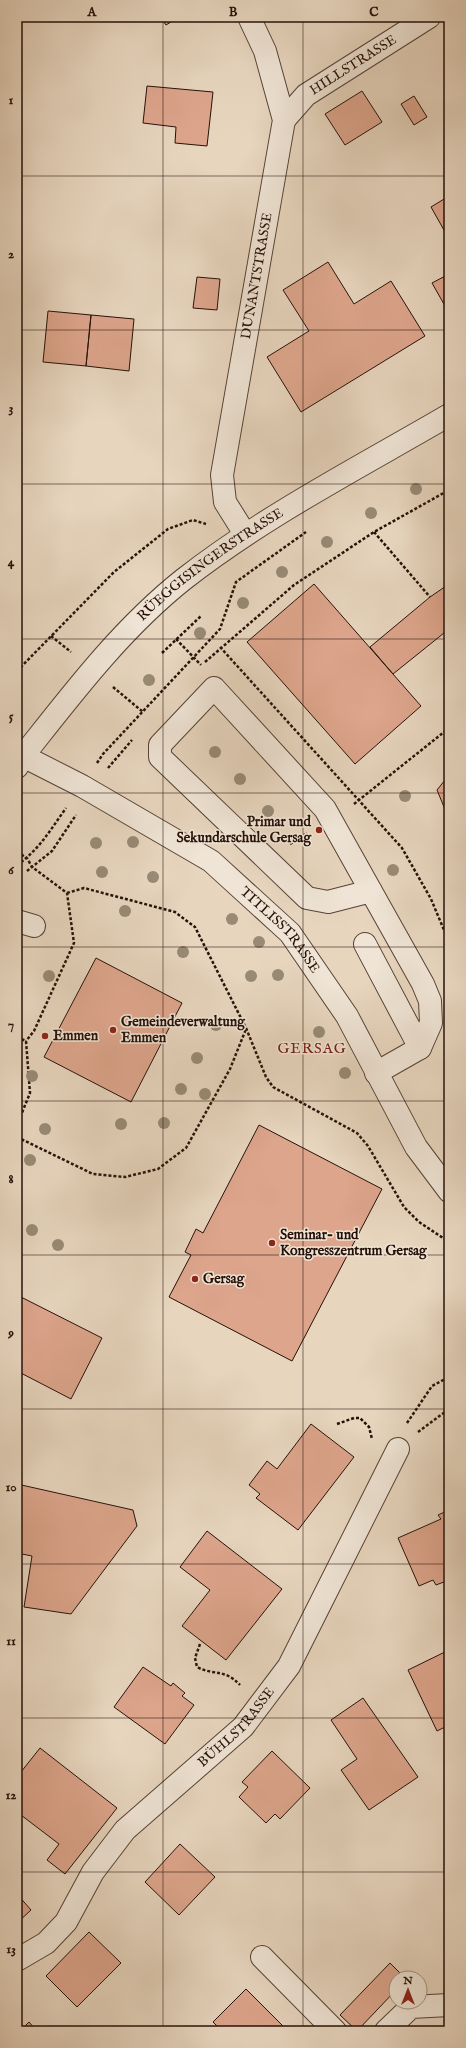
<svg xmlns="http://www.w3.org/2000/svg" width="466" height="2048" viewBox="0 0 466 2048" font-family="'IM FELL English',serif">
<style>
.building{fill:#dda58c;stroke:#261109}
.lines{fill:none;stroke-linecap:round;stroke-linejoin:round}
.minor-casing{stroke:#564236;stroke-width:24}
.path{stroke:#261109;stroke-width:2.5;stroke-dasharray:3 2;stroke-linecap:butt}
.minor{stroke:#efe4d5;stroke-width:22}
.tree{fill:#988a75}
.grid{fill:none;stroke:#261109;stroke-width:1;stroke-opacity:0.55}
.poi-dot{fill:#8f2418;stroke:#efe4d5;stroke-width:1.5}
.labels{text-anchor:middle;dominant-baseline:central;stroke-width:3;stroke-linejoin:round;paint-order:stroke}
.street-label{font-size:14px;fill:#261109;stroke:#efe4d5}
.poi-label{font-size:14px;font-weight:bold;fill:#261109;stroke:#efe4d5;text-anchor:start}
.neighbourhood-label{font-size:15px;letter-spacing:1px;fill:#7a1f14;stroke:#efe4d5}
.neatline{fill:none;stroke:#261109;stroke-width:1.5}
.grid-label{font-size:13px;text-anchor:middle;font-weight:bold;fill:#261109}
</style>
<rect width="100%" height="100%" fill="#e7d5be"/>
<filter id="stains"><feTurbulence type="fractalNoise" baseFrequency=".005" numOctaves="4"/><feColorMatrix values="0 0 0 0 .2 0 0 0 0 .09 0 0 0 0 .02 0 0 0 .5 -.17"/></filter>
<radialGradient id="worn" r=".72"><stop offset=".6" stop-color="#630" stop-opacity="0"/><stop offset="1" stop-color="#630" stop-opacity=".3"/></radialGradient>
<path class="building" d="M160,17H179L166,25Z
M147,86L213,92L207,146L175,143L176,127L143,123Z
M362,91L382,122L345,145L325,114Z
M414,96L427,117L414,125L401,104Z
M449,196V239L431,207Z
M328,262L354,304L391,281L425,336L301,412L267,357L309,331L283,290Z
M449,274V313L432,283Z
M197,277L220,279L217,310L193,308Z
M48,311L91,315L86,366L43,362Z
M91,315L134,319L129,371L86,366Z
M314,584L421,706L355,764L247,642Z
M449,584V629L393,674L370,647L430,597Z
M449,775V819L437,790Z
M96,958L182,1003L131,1102L44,1057Z
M259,1125L382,1189L292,1361L169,1297L191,1255L185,1252L196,1229L203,1233Z
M17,1295L102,1338L71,1399L17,1371Z
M311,1424L354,1457L298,1530L256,1498L260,1494L249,1485L267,1461L277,1469Z
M17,1484L133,1510L137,1526L71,1614L24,1607L32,1556L17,1553Z
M449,1510V1580L436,1585L433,1580L419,1586L398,1538L441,1519L438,1515Z
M207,1531L282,1589L226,1660L182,1626L210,1590L180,1567Z
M449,1650V1725L437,1731L408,1670Z
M143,1667L171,1686L173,1683L185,1693L182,1696L194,1705L165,1744L114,1707Z
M363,1698L418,1777L369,1810L341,1770L357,1759L331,1720Z
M40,1748L117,1808L65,1874L47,1860L59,1844L17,1812V1777Z
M272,1751L310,1788L280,1819L275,1814L266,1823L239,1797L248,1787L242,1782Z
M180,1844L215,1877L179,1915L145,1882Z
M17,1894L31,1910L17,1923Z
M89,1932L121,1963L77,2007L46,1976Z
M390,1963L405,1978H396V1990L357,2031L340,2015Z
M246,1989L285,2028L282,2031H222L213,2022Z
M29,2022L35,2029L39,2031H20Z"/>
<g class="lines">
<g class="minor-casing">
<g id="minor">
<path id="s1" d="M284,120L306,95L429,17"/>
<path id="s2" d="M245,534L225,502L222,475L284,120L265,51L249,17"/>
<path id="s3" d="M17,753L82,786L211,861L290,933L347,1016L416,1147L449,1191"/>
<path id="s4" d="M17,767L23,756C72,694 121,629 184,579C266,515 360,467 449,415"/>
<path d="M371,891L328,902L307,898L160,757V745L214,688L325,809L423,984L430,1001L431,1023L420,1048L376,1073"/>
<path d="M17,921L34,926"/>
<path d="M365,944L420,1048"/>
<path d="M262,1957L335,2031"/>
<path id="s5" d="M17,1960L46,1943L66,1922L93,1872L125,1830L243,1727L289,1666L398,1449"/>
<path d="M386,2031L411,2007L449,2005"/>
</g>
</g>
<path class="path" d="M374,532L430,597
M51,636L71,652
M176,639L201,665
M220,647L402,848L431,899L449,942
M162,653L201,616
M205,662L294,585L374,532L449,490
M17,671L114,572L168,529L193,520L206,524
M113,687L143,712
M97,763L103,754L220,629L236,582L306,532
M108,768L132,740
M354,804L449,728
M290,844L307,833
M17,852L27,858L32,867L67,893L74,943L34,1031L26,1041
M17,865C39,850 51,829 66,808
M27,871L52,851L76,815
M67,893L84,888L175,912L195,927L246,1028L266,1077L273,1087L357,1133L368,1146L404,1207L419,1222L449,1242
M17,1037L26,1041L30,1093L17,1125
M17,1137L93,1174L125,1177L158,1169L186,1148L230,1069L246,1029
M407,1423L432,1386L449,1377
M337,1424L354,1418H360L369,1427L372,1439
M418,1432L445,1412H449
M200,1644L195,1658L197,1667C214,1676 224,1668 240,1685"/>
<use href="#minor" class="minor"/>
</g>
<g class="tree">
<circle cx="416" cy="489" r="6"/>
<circle cx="371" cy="513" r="6"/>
<circle cx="327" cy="542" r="6"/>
<circle cx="282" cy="572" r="6"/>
<circle cx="243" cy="603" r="6"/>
<circle cx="200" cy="633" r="6"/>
<circle cx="149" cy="680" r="6"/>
<circle cx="215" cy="752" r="6"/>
<circle cx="240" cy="779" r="6"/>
<circle cx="405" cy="796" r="6"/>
<circle cx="268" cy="811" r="6"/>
<circle cx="133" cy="842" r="6"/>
<circle cx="96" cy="843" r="6"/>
<circle cx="393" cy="870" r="6"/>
<circle cx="102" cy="872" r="6"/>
<circle cx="153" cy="877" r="6"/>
<circle cx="125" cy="911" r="6"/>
<circle cx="232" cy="919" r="6"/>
<circle cx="259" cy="942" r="6"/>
<circle cx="183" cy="952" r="6"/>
<circle cx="278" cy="975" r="6"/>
<circle cx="49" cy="976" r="6"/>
<circle cx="251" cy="976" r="6"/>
<circle cx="216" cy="1025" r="6"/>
<circle cx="319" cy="1032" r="6"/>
<circle cx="197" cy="1058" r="6"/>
<circle cx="345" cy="1073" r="6"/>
<circle cx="32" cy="1076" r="6"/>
<circle cx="181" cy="1089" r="6"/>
<circle cx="205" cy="1094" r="6"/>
<circle cx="164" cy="1123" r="6"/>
<circle cx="121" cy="1124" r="6"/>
<circle cx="45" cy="1129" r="6"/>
<circle cx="30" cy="1160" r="6"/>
<circle cx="32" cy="1230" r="6"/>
<circle cx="58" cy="1245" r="6"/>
</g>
<path class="grid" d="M163,17V2031M303,17V2031M17,176H449M17,330H449M17,484H449M17,639H449M17,793H449M17,947H449M17,1101H449M17,1255H449M17,1409H449M17,1564H449M17,1718H449M17,1872H449"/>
<g class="poi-dot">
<circle cx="319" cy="830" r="4"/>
<circle cx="113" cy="1030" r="4"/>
<circle cx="45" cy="1036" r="4"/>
<circle cx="272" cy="1243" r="4"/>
<circle cx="195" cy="1279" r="4"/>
</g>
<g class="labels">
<g class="street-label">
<text stroke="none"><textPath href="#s1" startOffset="89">HILLSTRASSE</textPath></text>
<text stroke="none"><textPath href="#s2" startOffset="267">DUNANTSTRASSE</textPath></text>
<text stroke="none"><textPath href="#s4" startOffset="282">RÜEGGISINGERSTRASSE</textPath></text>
<text stroke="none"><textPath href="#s3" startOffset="320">TITLISSTRASSE</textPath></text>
<text stroke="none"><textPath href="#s5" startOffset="324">BÜHLSTRASSE</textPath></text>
</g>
<g class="poi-label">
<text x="311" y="822" text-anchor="end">Primar und<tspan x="311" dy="16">Sekundarschule Gersag</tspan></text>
<text x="121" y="1022">Gemeindeverwaltung<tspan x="121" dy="16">Emmen</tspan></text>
<text x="53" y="1036">Emmen</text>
<text x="280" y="1235">Seminar- und<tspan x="280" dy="16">Kongresszentrum Gersag</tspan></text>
<text x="203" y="1279">Gersag</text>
</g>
<g class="neighbourhood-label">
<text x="312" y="1048">GERSAG</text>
</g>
</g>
<rect width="466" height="2048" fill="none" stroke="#e7d5be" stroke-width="44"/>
<g transform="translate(408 1990)"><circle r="19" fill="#efe4d5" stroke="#9f9083"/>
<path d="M0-3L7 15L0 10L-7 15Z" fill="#8f2418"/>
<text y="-6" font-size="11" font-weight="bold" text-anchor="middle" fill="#261109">N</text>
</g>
<rect x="22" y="22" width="422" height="2004" class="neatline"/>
<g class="grid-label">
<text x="92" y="16">A</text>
<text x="233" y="16">B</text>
<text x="374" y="16">C</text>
<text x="11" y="104">1</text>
<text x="11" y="258">2</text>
<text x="11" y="412">3</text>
<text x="11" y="566">4</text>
<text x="11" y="720">5</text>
<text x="11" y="874">6</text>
<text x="11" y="1029">7</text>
<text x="11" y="1183">8</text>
<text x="11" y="1337">9</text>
<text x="11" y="1491">10</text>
<text x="11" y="1645">11</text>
<text x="11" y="1799">12</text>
<text x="11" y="1953">13</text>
</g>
<rect width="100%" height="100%" filter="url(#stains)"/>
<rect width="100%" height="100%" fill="url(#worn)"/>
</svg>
